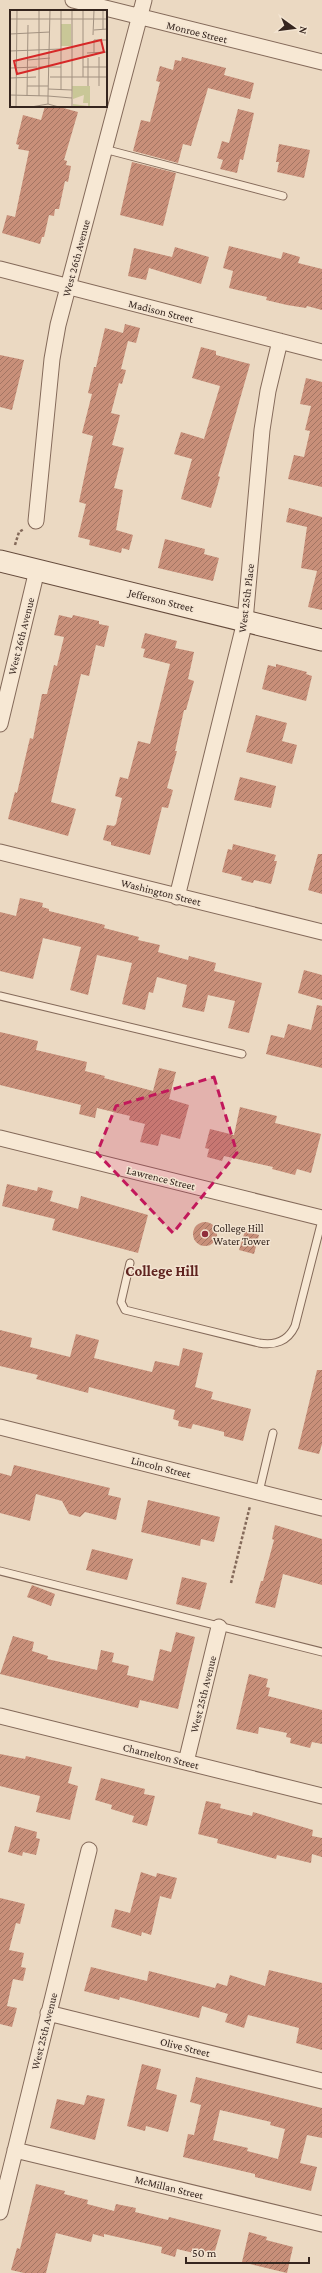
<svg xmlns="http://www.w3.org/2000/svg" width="322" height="2273" viewBox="0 0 322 2273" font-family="'Crimson Pro',serif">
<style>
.building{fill:url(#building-hatch);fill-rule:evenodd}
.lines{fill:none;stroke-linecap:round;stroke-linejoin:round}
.lane-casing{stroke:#846a5a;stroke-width:9}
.street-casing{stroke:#846a5a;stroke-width:17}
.secondary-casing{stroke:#664c3d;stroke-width:23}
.path{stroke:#846a5a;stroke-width:2.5;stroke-dasharray:3 2;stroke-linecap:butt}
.lane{stroke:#f7e8d4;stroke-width:7}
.street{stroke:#f7e8d4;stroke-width:15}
.secondary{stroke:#f7e8d4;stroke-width:21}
.marked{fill:#c2185b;fill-opacity:0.2;stroke:#c2185b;stroke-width:3;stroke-dasharray:8 5;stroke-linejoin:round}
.poi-dot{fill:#902d3c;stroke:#f3e4d1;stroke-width:1.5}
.labels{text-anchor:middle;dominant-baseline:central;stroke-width:3;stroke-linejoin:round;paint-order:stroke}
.street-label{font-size:11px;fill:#35251e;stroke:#f3e4d1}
.poi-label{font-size:11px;fill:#35251e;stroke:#f3e4d1;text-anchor:start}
.district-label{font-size:15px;font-weight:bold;fill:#5f231f;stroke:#f3e4d1}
.inset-road{fill:none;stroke:#a29180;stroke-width:1}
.view{fill:#d62828;fill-opacity:0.15;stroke:#d62828;stroke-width:2}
.inset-edge{fill:none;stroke:#35251e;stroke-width:2}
</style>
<defs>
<pattern id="building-hatch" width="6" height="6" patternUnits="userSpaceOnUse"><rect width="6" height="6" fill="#c88f79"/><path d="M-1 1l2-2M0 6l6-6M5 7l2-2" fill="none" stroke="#a37563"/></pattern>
</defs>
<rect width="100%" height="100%" fill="#ebd9c2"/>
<path class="building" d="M182,57L226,68L224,75L254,83L250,99L208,88L191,146L183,144L178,163L133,151L141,120L150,122L160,82L156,81L160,66L173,70L175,60L181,61Z
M45,106H56L78,112L64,160L67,161L66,165L71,166L68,182L65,181L59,209H55L54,216L49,215L44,237H42L40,244L2,233L7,215L15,217L29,151L18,149L19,145L16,144L23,115L41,120Z
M238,109L254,113L243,160L240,159L237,173L220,169L223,160L217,158L222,141L229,143Z
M279,144L310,150L304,178L277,172L279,162H276Z
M132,162L176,173L163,226L120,215Z
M229,246L281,259L283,252L300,257L298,263L322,269V310L307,306L306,308L287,305L266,300L267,297L229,288L233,271L223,268Z
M175,247L209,257L201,284L149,268L146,280L128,276L134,248L172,257Z
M125,324L140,328L136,343L128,341L121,369L126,370L122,384L119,383L111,413L120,415L112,445L124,448L114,488L123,490L116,530L133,535L129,550L122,548L121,553L89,545L90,540L78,537L86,504L79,502L93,436L82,433L92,394L88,393L94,367H96L105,328L123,333Z
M201,347L216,351V355L250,364L218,476L220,477L211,508L181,499L192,459L174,454L181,432L204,439L220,386L192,378Z
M0,355L24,360L12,410L0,407Z
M306,378L322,382V487L288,479L294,455L304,457L310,431L305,430L311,406L300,404Z
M289,508L322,517V610L308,607L317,571L301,568L307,527L286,522Z
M165,539L205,549L204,554L219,558L213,581L158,568Z
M59,615L72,618L73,615L99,621V624L109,626L104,647L96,645L89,676L81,674L51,802L76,809L68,836L8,819L15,792L17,793L30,738L33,739L42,694H47L54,665L57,666L64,637L54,635Z
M145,633L177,641L175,648L194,652L188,679L194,681L186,710H184L175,751H177L167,788L173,790L168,808L162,807L150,855L111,845V842L103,840L107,825L114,826L116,824L122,798L115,796L120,777L128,779L138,741L150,744L170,664L143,657L145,649L141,648Z
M276,664L307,672L306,674L312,676L306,701L262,689L268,665L276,667Z
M256,715L287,723L282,741L297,745L292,764L246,752Z
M240,777L276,786L271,808L234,800Z
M233,844L276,855L274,861H277L271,884L254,880L253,883L241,880L242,877L222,872L228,849L232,850Z
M318,854H322V894L308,890Z
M20,898L43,903L42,907L49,909V911L105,925L104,928L139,937L138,940L160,945L158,952L188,960L189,956L216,963L214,971L262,983L249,1033L228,1028L235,1001L208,995L204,1012L182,1007L187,985L157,977L153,993L149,992L145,1010L122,1004L132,963L97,955L88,995L70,990L81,947L43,938L33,979L0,971V912L16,916Z
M304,970L322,975V1000L298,993Z
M317,1005L322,1006V1068L266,1054L271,1035L284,1038L288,1024L311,1030Z
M0,1032L38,1041L36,1050L87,1062L85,1071L105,1076L104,1078L153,1091L159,1068L176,1072L169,1099L189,1105L180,1139L161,1134L158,1146L140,1142L145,1124L129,1120L130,1116L97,1108L95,1118L79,1114L81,1105L0,1085Z
M240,1107L277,1116L275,1123L321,1134L311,1173L297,1169L295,1175L272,1169L273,1167L224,1156L222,1161L207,1157L209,1149L205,1148L210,1129L234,1135Z
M7,1184L37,1191L38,1187L53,1191L50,1201L78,1209L81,1196L148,1215L138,1253L52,1230L55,1219L2,1206Z
M193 1234a12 12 0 1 1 24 0a12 12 0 1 1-24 0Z
M245,1231L259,1235L254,1254L239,1250Z
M0,1330L32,1338L30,1347L70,1357L76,1334L99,1340L94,1358L152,1372L155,1361L179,1366L183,1348L203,1353L195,1387L213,1392L211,1399L251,1409L243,1441L224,1436V1432L193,1424L191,1429L178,1426L179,1421L173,1419L175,1410L89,1387L88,1393L36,1379L38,1375L0,1366Z
M317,1370H322V1444L319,1454L298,1449Z
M14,1465L110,1488L108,1495L121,1498L116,1520L85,1512L80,1517L69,1514L62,1501L36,1494L30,1521L0,1513V1473L11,1476Z
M148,1500L220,1517L214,1542L201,1539L200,1546L141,1532Z
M275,1525L322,1539V1585L283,1574L275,1608L255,1603L261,1581H263L274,1540L272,1539Z
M92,1549L133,1559L127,1580L86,1570Z
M182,1577L207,1583L200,1610L176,1604Z
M32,1585L55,1594L51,1606L27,1597Z
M176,1632L195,1637L178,1709L140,1700L138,1708L0,1674L13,1636L34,1642L32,1651L48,1656L47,1659L97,1670L101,1650L114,1653L112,1662L129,1666L127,1675L153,1681L160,1649L171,1652Z
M249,1674L268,1679L266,1687L270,1688L268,1696L322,1710V1744L312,1742L310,1748L290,1743L291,1738L286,1737L287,1733L259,1727L258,1734L236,1729Z
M0,1754L25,1759L26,1756L72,1767L68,1783L78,1786L70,1820L36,1812L40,1796L0,1786Z
M101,1778L145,1789L144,1794L155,1796L147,1826L132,1822L134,1816L111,1809L112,1805L95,1800Z
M206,1801L221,1804L220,1808L252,1816L253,1812L313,1830L312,1836L322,1838V1857L312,1854L311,1863L277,1855L276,1859L217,1843L218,1839L198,1834Z
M15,1826L37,1832L36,1838L40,1839L36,1855L23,1852L22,1856L8,1852Z
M141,1872L156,1877L157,1873L177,1878L171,1899L160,1896L151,1935L142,1932L141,1936L111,1927L115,1909L130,1913Z
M0,1898L25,1904L20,1924L16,1923L9,1950L24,1953L21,1967L26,1968L23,1981L13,1979L7,2006L17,2008L12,2027L0,2024Z
M91,1967L147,1981L149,1971L215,1988L217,1983L227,1986L230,1975L265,1986L269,1970L322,1983V2050L296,2043L299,2028L248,2015L244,2028L225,2022L228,2014L202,2006L199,2018L120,1997L119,2000L84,1991Z
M142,2064L161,2069L156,2089L177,2095L168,2132L146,2126L145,2131L127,2126Z
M196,2077L322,2108V2138L307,2135L300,2163L317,2167L311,2191L255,2177V2174L183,2157L188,2134L194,2135L201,2105L190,2102ZM220,2110L271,2122L270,2125L285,2129L278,2159L247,2151L248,2148L213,2140Z
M87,2095L105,2099L95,2140L50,2128L57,2099L84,2105Z
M36,2184L65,2191L64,2194L88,2200L87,2204L114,2211L116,2204L136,2208L135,2212L168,2220L169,2217L221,2230L214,2254L199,2250L198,2254L177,2249L175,2257L161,2253L162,2247L104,2234V2237L93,2234L91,2242L56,2233L46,2273H24L11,2270L17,2248L20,2249Z
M249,2232L267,2237L266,2240L293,2247L287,2273L242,2262Z"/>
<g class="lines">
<g class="lane-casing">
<path id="lane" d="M104,149L283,196
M0,996L242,1054
M130,1263L121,1302L125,1310L259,1343C275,1346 288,1341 295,1326L322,1220
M259,1492L273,1433
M0,1571L322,1652"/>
</g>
<g class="street-casing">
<path id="street" d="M73,0L322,62
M0,269L322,352
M36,521L52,359L58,325L144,0
M0,724L37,570
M0,852L322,932
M177,897L245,621L262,430L268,391L280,341
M0,1138L322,1218
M0,1427L322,1508
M0,1716L322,1796
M186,1762L219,1627
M48,2013L322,2081
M15,2150L322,2224
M0,2212L89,1850"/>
</g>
<g class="secondary-casing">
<path id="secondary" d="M0,561L322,640"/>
</g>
<path class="path" d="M15,545L19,532L24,529
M231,1583L250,1506"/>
<use href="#lane" class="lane"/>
<use href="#street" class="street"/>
<use href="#secondary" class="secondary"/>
</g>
<path class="marked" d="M214,1077L237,1153L173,1233L97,1153L116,1106Z"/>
<circle class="poi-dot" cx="205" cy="1234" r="4"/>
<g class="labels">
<g class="street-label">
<text transform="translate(197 32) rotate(14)">Monroe Street</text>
<text transform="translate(76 258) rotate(-75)">West 26th Avenue</text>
<text transform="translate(161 311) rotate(14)">Madison Street</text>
<text transform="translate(246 598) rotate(-83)">West 25th Place</text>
<text transform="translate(161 600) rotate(14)">Jefferson Street</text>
<text transform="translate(21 636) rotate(-76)">West 26th Avenue</text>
<text transform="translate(161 892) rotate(14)">Washington Street</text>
<text transform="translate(161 1178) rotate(14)">Lawrence Street</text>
<text transform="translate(161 1467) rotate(14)">Lincoln Street</text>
<text transform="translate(203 1694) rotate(-76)">West 25th Avenue</text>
<text transform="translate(161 1756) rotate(14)">Charnelton Street</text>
<text transform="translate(44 2031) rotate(-76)">West 25th Avenue</text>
<text transform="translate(185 2047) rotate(14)">Olive Street</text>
<text transform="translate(169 2187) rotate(14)">McMillan Street</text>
</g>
<g class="poi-label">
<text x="213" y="1228">College Hill<tspan x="213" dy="13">Water Tower</tspan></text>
</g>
<g class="district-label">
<text x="162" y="1271">College Hill</text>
</g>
</g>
<g transform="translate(10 10)">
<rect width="97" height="97" fill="#ebd9c2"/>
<path d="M62,76H80V96L63,97V94L78,96V93H73L74,85L63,89Z" fill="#c9c797"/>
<path d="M51,14H61V36H51Z" fill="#c9c797"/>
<path class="inset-road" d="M29,0V86M40,0L38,86L62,88M51,0V80M62,0V97M73,0V67M93,0V19M0,9H97M84,20L97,19M0,24L40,22M83,25L84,0M0,41L51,39M77,43L97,42M84,43V30H97M89,47V76M78,48V76M18,50L40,48M29,57H51M73,57H97M0,58L27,57M40,67H97M0,68L26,67M17,76H38M38,79L62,80M0,85L38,86V94L49,97M17,86L18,15M6,97L7,0M21,97L38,94"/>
<path class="view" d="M91,30L94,42L7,64L4,51Z"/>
<rect width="97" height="97" class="inset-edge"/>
</g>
<g transform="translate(294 28) rotate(104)" stroke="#f3e4d1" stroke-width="3" paint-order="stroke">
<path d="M0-3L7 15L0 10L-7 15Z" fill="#35251e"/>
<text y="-6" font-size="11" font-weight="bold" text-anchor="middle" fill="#35251e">N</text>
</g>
<path d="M186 2257v6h123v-6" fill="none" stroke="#35251e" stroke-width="2"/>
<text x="192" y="2257" font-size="12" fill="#35251e" stroke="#f3e4d1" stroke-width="3" paint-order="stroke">50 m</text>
</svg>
